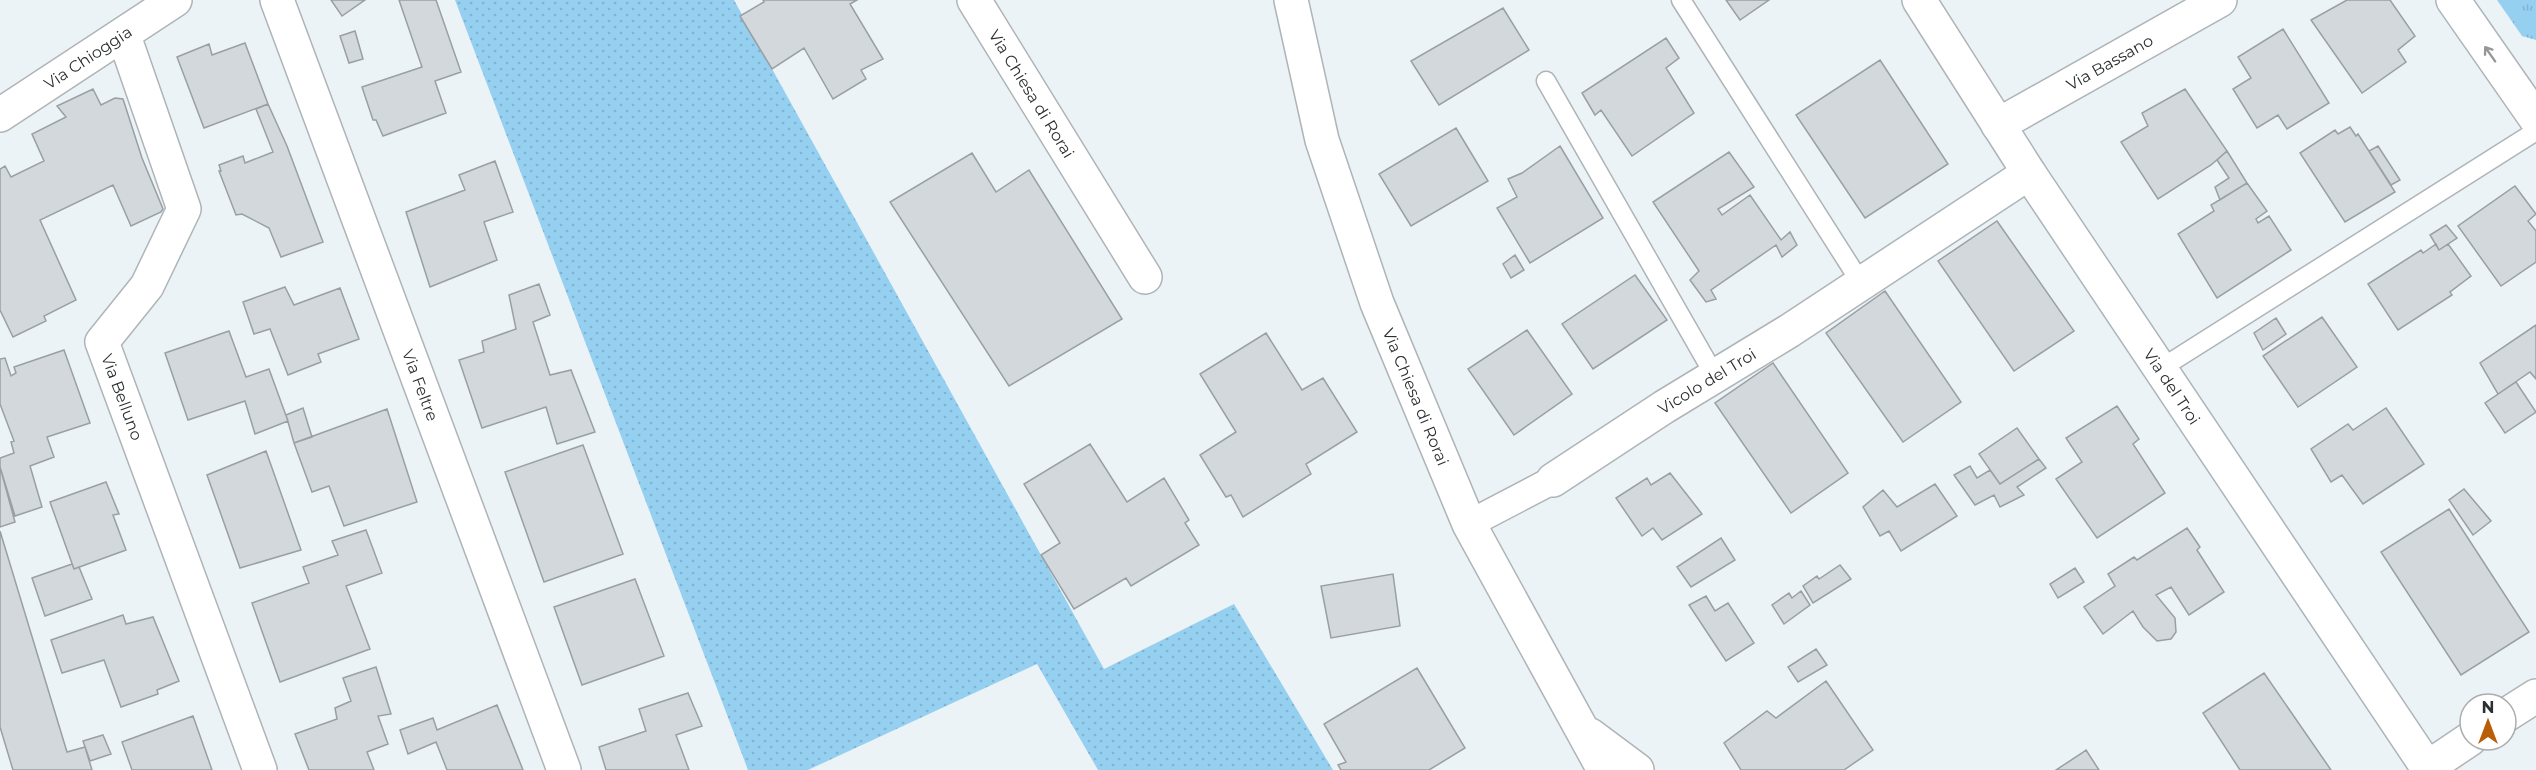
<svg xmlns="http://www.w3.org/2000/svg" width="2536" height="770" viewBox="0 0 2536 770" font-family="Montserrat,sans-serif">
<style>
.grass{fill:url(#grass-dots)}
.park{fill:url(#park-tufts)}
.building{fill:#d2d8dc;stroke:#999fa3;stroke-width:1.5}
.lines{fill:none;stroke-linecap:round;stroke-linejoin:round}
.service-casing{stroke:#aeb4b7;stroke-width:21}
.pedestrian-casing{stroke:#aeb4b7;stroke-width:30}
.minor-casing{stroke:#aeb4b7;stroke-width:36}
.service{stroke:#fff;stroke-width:18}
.pedestrian{stroke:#fff;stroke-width:27}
.minor{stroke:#fff;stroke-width:33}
.oneway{stroke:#969798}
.labels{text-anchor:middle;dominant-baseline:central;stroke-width:4.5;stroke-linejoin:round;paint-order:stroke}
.street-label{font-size:16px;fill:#2c2f30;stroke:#fff}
</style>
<defs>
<pattern id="grass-dots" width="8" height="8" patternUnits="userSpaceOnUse" patternTransform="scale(1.5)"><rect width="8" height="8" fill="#96d0f1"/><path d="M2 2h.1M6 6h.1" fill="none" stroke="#81b3cf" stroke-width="1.8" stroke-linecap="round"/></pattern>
<pattern id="park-tufts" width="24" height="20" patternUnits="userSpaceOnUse" patternTransform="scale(1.5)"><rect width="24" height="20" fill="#96d0f1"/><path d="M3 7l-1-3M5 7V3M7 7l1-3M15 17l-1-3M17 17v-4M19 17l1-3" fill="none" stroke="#81b3cf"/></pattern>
</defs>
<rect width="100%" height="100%" fill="#ecf3f7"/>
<path class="grass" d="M455,0H734L1104,669L1234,604L1333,770H1098L1037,664L808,770H748Z"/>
<path class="park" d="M2497,0H2536V40L2522,36Z"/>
<path class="building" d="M331,0H365L342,16Z
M399,0H436L461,72L435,81L446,113L383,136L376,120H373L362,87L422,67Z
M763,0H857L850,4L883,59L861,70L866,79L833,99L804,48L772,69L740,16L764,2Z
M1726,0H1769L1740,20Z
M2347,0H2390L2415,36L2398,50L2406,62L2362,93L2311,20Z
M1503,8L1529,50L1439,105L1411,61Z
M2283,29L2329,103L2287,129L2278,115L2257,128L2233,89L2251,78L2238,57Z
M355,31L363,59L349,63L340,36Z
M1666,38L1679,58L1666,68L1694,113L1632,156L1601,110L1595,115L1582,93Z
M245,43L268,104L204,128L177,57L209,44L212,55Z
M1880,60L1948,164L1865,218L1796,115Z
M93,89L101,105L115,98L123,99L142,158L163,209L161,212L131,226L113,185L40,220L76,300L44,316L46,321L13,337L0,310V169L5,166L11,177L44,161L32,134L66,117L57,106Z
M2185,89L2227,151L2211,165L2158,199L2121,142L2148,126L2142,113Z
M268,104L287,146L323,242L281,257L269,228L242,214L236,215L219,171H221L219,165L243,156L245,163L273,152L256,109Z
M2350,127L2356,136L2358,134L2395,192L2345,222L2300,153L2335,130L2338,134Z
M1456,128L1488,181L1411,226L1379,174Z
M1560,146L1603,218L1530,263L1497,208L1517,197L1508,179L1522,173Z
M2378,146L2400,180L2391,185L2369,151Z
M2227,151L2247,183L2220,200L2215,187L2229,178L2217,160Z
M1729,152L1754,187L1718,209L1722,215L1750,195L1781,240L1790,232L1797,245L1782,257L1776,245L1711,290L1716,299L1706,302L1690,280L1699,271L1653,202Z
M972,153L996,192L1029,170L1122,319L1009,386L890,202Z
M495,161L513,212L484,222L497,260L430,287L406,212L465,190L459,175Z
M2247,183L2267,211L2256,219L2258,223L2269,216L2291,250L2217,298L2178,234L2214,211L2211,205Z
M2515,186L2536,214L2528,221L2536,231V262L2501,286L2458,226Z
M1997,221L2074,331L2014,371L1938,261Z
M2446,225L2457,238L2439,250L2430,235Z
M2436,244L2439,250L2448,244L2471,276L2450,292L2452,295L2398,330L2368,284L2421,250L2423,253Z
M1515,255L1524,270L1511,278L1503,264Z
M1635,275L1667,320L1593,369L1562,324Z
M539,284L550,315L533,322L550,375L571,370L595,432L557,444L546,407L482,428L459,360L484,352L482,341L516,329L509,295Z
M285,287L294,305L340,288L359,339L318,354L321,362L288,375L270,329L254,334L243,302Z
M1885,291L1961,402L1903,442L1826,333Z
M2322,317L2357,367L2298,407L2263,356Z
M2276,318L2286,334L2263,350L2254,333Z
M2536,325V379L2530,372L2498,394L2480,363Z
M1527,330L1572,394L1514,435L1468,369Z
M229,331L246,377L269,369L288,421L255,434L245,401L188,420L165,353Z
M1266,333L1302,390L1323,378L1357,432L1306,464L1311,474L1243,517L1231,495L1226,497L1200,455L1236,432L1200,374Z
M64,350L90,423L47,437L54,457L30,466L42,507L15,516L0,467V458L14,453L11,442L14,441L0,404V359L5,358L11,376L16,373L14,367Z
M1773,363L1848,473L1791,513L1715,403Z
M2516,382L2536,412L2505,433L2485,403Z
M2117,406L2139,439L2133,444L2165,493L2097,538L2056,479L2082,462L2066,438Z
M303,408L312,437L294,443L286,415Z
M2386,408L2424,464L2363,504L2342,475L2331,482L2311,449L2348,424L2353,430Z
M387,409L417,502L344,526L329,486L312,492L294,443Z
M2017,428L2039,459L2000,484L1979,454Z
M1090,444L1127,502L1164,478L1189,520L1185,523L1199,545L1131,586L1126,578L1074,609L1041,555L1060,543L1024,484Z
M583,445L623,554L544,582L505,472Z
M266,451L301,550L240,568L207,475Z
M2039,459L2046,468L2017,487L2024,495L2000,507L1994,495L1975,505L1954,475L1970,466L1977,478L1990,470L2000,484Z
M0,467L15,522L0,527Z
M1670,473L1702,514L1662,540L1653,528L1642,536L1616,498L1647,478L1651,485Z
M106,482L119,514L113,515L126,550L74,569L50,502Z
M1935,484L1957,516L1901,551L1889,531L1880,536L1863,507L1883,490L1897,507Z
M2464,489L2491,521L2473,535L2449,500Z
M2449,509L2529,632L2461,675L2381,552Z
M2187,528L2200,547L2197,550L2224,592L2189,615L2171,587L2156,595L2175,618L2176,632L2171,639L2157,641L2143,627L2133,611L2103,634L2084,607L2115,586L2108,574L2134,557L2137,560Z
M366,530L382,573L346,586L370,649L280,682L252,603L309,583L303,567L338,555L332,541Z
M0,531L67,752L85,747L92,770H13L0,727Z
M1721,538L1735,560L1691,587L1677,567Z
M72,564L74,569L79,567L92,599L45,616L32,578Z
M1840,565L1851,579L1813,603L1803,586L1817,576L1819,579Z
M2075,568L2084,582L2058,598L2050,584Z
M1393,574L1400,626L1331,638L1321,586Z
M635,579L664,656L582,685L554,607Z
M1801,591L1810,605L1784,624L1772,605L1789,593L1792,598Z
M1706,596L1715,611L1728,603L1754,643L1726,661L1689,605Z
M123,615L126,624L153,617L179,681L157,690L158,694L121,707L104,660L62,673L51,640Z
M1816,649L1827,665L1798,682L1788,667Z
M376,667L391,714L378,716L388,744L367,752L374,770H309L295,734L337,719L335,708L351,701L343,678Z
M1417,668L1465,748L1429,770H1341L1338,765L1346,762L1324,724Z
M2264,673L2331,770H2240L2203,713Z
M1826,681L1873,750L1844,770H1741L1724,743L1767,711L1776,718Z
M688,693L702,726L676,735L689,770H606L599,747L646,731L639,709Z
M497,705L523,770H447L436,742L408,754L400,730L433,718L437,730Z
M193,716L212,770H132L122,742Z
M103,735L111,754L90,761L83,741Z
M2086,750L2099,770H2056L2082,753Z"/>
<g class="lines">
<g class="service-casing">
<path id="service" d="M1681,0L1861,283
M1546,81L1715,376
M2160,369L2536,131"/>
</g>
<g class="pedestrian-casing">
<path id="pedestrian" d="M1469,524L1553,480"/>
</g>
<g class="minor-casing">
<g id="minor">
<path id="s1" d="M277,0L564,770"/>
<path id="s2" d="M974,0L1145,277"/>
<path id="s3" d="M1291,0L1322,140L1377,303L1469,524L1604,770"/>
<path id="s4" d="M1919,0L2029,173L2429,770"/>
<path d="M2453,0L2536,119"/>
<path id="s5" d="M124,36L184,209L147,286L102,342L260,770"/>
<path id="s6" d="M0,115L175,0"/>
<path id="s7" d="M1998,125L2220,0"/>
<path id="s8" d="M1553,480L1664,407L1789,331L2029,173"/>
<path d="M2506,715L2536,696"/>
<path d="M1590,735L1637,770"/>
<path d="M2427,768L2470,739"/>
</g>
</g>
<use href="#service" class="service"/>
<use href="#pedestrian" class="pedestrian"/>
<use href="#minor" class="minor"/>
</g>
<defs><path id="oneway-shaft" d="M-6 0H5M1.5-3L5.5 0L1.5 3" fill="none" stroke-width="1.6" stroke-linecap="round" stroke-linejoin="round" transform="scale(1.5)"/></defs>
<use class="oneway" href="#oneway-shaft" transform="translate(2490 54) rotate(-125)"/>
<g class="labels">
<g class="street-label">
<text stroke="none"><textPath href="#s6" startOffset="105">Via Chioggia</textPath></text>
<text stroke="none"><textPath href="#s7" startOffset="128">Via Bassano</textPath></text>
<text stroke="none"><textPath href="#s2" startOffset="110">Via Chiesa di Rorai</textPath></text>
<text stroke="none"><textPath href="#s8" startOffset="183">Vicolo del Troi</textPath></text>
<text stroke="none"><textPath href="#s1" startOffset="411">Via Feltre</textPath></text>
<text stroke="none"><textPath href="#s4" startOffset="462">Via del Troi</textPath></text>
<text stroke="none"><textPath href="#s5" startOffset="399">Via Belluno</textPath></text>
<text stroke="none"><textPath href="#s3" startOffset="417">Via Chiesa di Rorai</textPath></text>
</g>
</g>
<g transform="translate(2488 722)"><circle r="28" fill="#ffffff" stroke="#abacac" stroke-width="1.5"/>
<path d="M0-4.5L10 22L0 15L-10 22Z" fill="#ba5d08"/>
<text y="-9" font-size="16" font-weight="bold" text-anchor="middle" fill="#2c2f30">N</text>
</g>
</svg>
